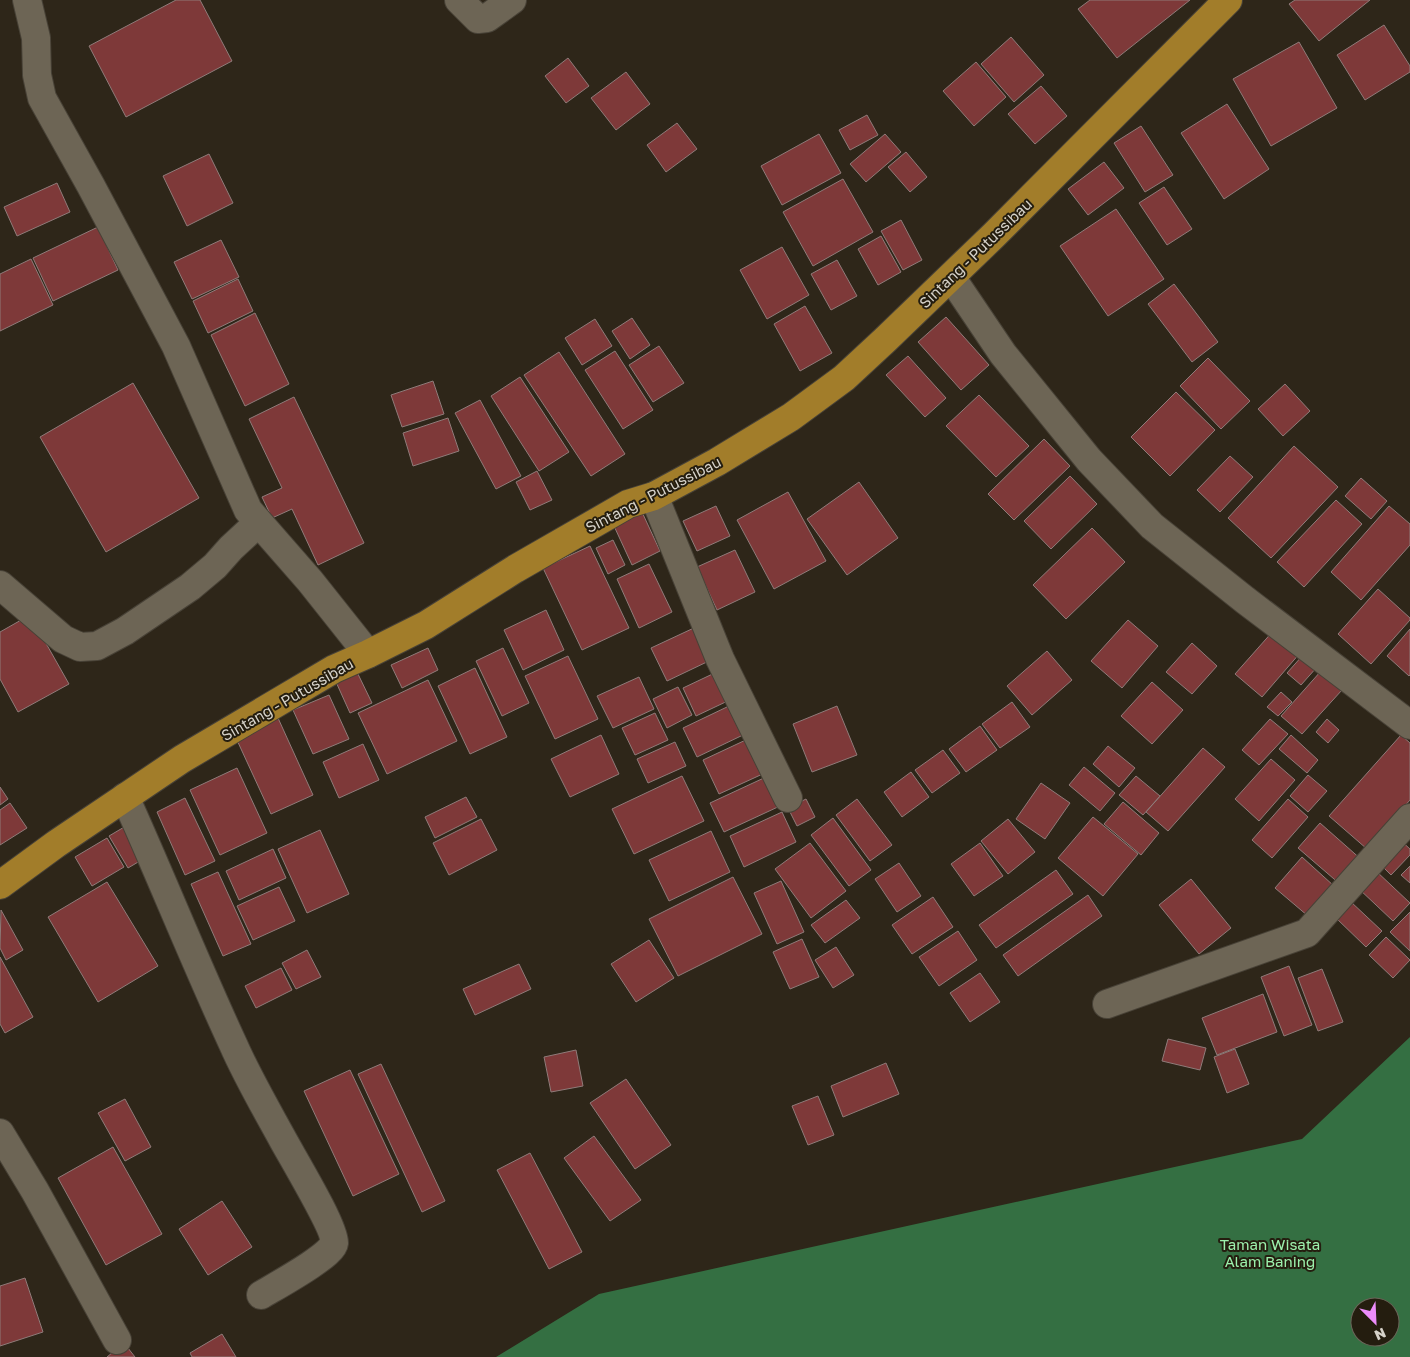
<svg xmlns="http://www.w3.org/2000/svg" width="1410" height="1357" viewBox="0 0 1410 1357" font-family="'Golos Text',sans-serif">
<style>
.forest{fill:#346f42;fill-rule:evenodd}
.building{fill:#7e3939;stroke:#8f7b79}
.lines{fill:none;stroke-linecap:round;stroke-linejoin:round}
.minor-casing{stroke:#484237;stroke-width:30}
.highway-casing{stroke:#484237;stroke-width:30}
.minor{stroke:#6d6555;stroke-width:28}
.highway{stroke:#a27d2a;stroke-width:28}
.labels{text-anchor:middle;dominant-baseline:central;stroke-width:4;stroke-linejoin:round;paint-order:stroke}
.street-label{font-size:15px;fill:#d6d2c9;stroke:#241d0f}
.park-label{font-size:15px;fill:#9cf1ac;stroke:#241d0f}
</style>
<rect width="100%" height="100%" fill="#2e2619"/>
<path class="forest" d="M1410,1037V1357H496L599,1294L1302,1139ZM1360,1307H1390V1337H1360Z"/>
<path class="building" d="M176,0H200L232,61L126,117L89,46Z
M1090,0H1190L1117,58L1078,9Z
M1295,0H1370L1319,41L1289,4Z
M1384,25L1410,66V72L1365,100L1337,55Z
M1011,37L1044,75L1014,102L981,64Z
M1299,42L1337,108L1271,146L1233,79Z
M568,58L589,86L566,103L545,76Z
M976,62L1006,97L974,126L943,91Z
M626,72L650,104L616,130L591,98Z
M1041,86L1067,116L1035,144L1008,114Z
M1227,104L1269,169L1224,199L1181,133Z
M867,115L878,135L850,150L839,130Z
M677,123L697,149L666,172L647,145Z
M1141,126L1173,175L1145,192L1114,143Z
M819,134L841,173L782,205L761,166Z
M885,134L901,152L866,182L850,164Z
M906,152L927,177L910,192L888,167Z
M209,154L233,203L187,226L163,176Z
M1104,162L1124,188L1088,215L1068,189Z
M843,179L873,232L813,266L783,212Z
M57,183L70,212L17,236L4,207Z
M1164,187L1192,229L1167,245L1139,203Z
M1116,209L1164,279L1108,316L1060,246Z
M901,220L922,260L903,270L881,231Z
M98,227L118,270L53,301L33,258Z
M881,236L901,272L878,285L858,249Z
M221,240L239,277L192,299L174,262Z
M782,247L809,295L767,319L740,270Z
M31,259L53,305L0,331V274Z
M837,260L857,296L831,310L811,274Z
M238,279L253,311L208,333L193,301Z
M1174,284L1218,342L1192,362L1148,304Z
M805,306L832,353L800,371L774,324Z
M255,313L289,384L245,406L211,335Z
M946,317L989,365L961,390L918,342Z
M632,318L650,345L630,359L612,331Z
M595,319L612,346L582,365L565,338Z
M659,346L684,383L653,402L629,365Z
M615,351L653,410L623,429L585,370Z
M559,352L625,454L591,476L524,375Z
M908,356L946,398L925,417L886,375Z
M1208,358L1250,401L1221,429L1180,386Z
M520,377L569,452L539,471L491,396Z
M433,381L444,414L402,427L391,395Z
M133,383L199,498L106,552L40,437Z
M1285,384L1310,411L1283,436L1258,409Z
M1176,392L1215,430L1170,476L1131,437Z
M979,395L1029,446L996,477L946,426Z
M294,397L364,543L318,565L292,509L272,518L262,497L282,488L249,419Z
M480,400L521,476L496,489L455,413Z
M448,418L459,451L413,466L403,433Z
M1044,439L1070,466L1014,520L988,494Z
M1294,446L1338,487L1271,558L1228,518Z
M1230,456L1253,477L1220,512L1197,490Z
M537,471L552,500L530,510L516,482Z
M1070,476L1097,504L1051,549L1024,521Z
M1361,478L1387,501L1371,519L1345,496Z
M859,482L898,538L847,575L807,519Z
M788,492L826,561L774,589L737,520Z
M1336,500L1362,524L1304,587L1277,562Z
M716,506L730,536L697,551L683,521Z
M1389,506L1410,524V545L1361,600L1331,572Z
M642,512L660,551L632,565L614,526Z
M1092,528L1125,562L1066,619L1033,585Z
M613,540L625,565L608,574L596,548Z
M590,546L629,628L582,650L543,568Z
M735,550L755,592L717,610L697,567Z
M649,564L672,612L639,628L617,579Z
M1378,589L1410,618V620L1371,664L1338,634Z
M546,610L564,650L523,670L504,630Z
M30,615L69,684L18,712L0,679V632Z
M1128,620L1158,646L1122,688L1091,661Z
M696,627L711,660L667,681L651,648Z
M1410,629V675L1409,676L1387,656Z
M1274,630L1300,653L1262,697L1235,674Z
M1192,643L1217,666L1192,694L1166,672Z
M428,648L438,670L402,688L391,665Z
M503,648L529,703L502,716L476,661Z
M1047,651L1072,680L1032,715L1007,686Z
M1303,655L1317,667L1301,685L1287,673Z
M568,656L598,719L555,739L525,676Z
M475,668L507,737L470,754L438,686Z
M721,670L734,698L696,716L683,688Z
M1321,671L1342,690L1302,734L1281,716Z
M357,672L372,703L350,713L336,682Z
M639,677L654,709L613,728L597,696Z
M428,680L457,741L387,774L358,713Z
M1152,682L1183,710L1152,744L1121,716Z
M678,687L692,715L667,728L653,699Z
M1281,692L1292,702L1278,716L1267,707Z
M329,695L349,739L313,754L293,710Z
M1012,702L1030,727L1000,748L982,724Z
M729,706L743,735L697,757L683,728Z
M837,706L857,755L812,772L793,724Z
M655,713L668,740L635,755L622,728Z
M278,718L313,795L271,814L236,738Z
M1270,719L1288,734L1259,765L1242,750Z
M1327,719L1339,730L1328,743L1316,732Z
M980,726L997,750L966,772L949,749Z
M601,735L619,774L570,797L551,759Z
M1291,735L1318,760L1307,773L1279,749Z
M1401,735L1410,743V800L1367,849L1329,816Z
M750,738L767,772L719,794L703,760Z
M675,742L686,766L648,783L637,759Z
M363,744L379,780L339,798L323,762Z
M1108,746L1135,768L1119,787L1093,764Z
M1203,748L1225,767L1168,831L1146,812Z
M943,750L960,773L932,793L915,770Z
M1271,759L1295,780L1259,821L1235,799Z
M1084,767L1115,793L1100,811L1069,785Z
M237,768L267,833L220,855L190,790Z
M911,772L929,797L902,817L884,792Z
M1308,775L1327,791L1308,812L1290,796Z
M682,776L704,821L634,854L612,809Z
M1136,776L1160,796L1143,815L1119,795Z
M766,777L780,806L724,832L710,803Z
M1041,783L1070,803L1045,839L1016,819Z
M0,787L8,799L0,805Z
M466,797L477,817L435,838L425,817Z
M185,798L215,861L185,875L157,812Z
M806,799L815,817L797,826L788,808Z
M857,799L892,845L870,861L836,815Z
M1288,799L1308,817L1272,858L1252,840Z
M1123,802L1159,833L1141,855L1104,824Z
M10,803L27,828L0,845V810Z
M782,812L796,842L744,867L730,836Z
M1093,817L1138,854L1103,896L1058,858Z
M833,818L871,870L849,886L811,835Z
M481,819L497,850L449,875L433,843Z
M1008,819L1035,852L1008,874L981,841Z
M131,823L150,855L128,868L109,836Z
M1320,823L1363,861L1341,885L1298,848Z
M320,830L349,894L307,913L278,849Z
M711,831L730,872L669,901L649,860Z
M107,838L124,867L92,886L75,857Z
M1399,839L1410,849V855L1391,875L1377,861Z
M810,843L846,891L811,918L775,869Z
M980,843L1003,876L974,896L951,864Z
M273,849L286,878L239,900L226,871Z
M1302,857L1334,886L1308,916L1275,888Z
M899,863L921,896L897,912L875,879Z
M1410,866V883L1401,875Z
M1056,870L1073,894L996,948L979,925Z
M1375,870L1410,903L1393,921L1358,888Z
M218,872L251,944L223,956L191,884Z
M733,877L762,934L678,976L649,919Z
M1191,879L1231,928L1199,954L1159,905Z
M781,881L804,932L777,944L754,893Z
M107,882L158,966L98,1002L48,917Z
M279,887L295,921L253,940L237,906Z
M1088,895L1102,916L1018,976L1003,955Z
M933,897L953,927L912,954L892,925Z
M846,900L860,918L825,943L811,925Z
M1350,901L1382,931L1366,947L1335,917Z
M1,910L23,950L6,960L0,948Z
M1410,912V951L1390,932Z
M958,931L977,960L939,986L919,957Z
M1386,937L1410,960L1393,978L1369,955Z
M802,939L819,977L790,989L773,952Z
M649,940L674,978L636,1002L611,964Z
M836,947L854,975L833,988L815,960Z
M307,950L321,977L296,989L282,963Z
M0,957L33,1017L5,1033L0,1024Z
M519,964L531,989L475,1015L463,989Z
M1289,966L1312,1025L1284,1036L1261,977Z
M281,968L292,990L256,1008L245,986Z
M1322,969L1343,1022L1318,1031L1298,978Z
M980,973L1000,1002L970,1022L950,993Z
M1263,994L1277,1032L1217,1055L1202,1018Z
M1168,1039L1206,1048L1200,1070L1162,1061Z
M1235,1049L1249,1084L1227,1093L1214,1057Z
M576,1050L583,1086L551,1092L544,1057Z
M886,1063L899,1094L843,1117L831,1086Z
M381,1064L445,1201L422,1212L358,1074Z
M350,1070L399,1174L353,1196L304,1091Z
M626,1079L671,1145L635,1169L590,1103Z
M818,1096L834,1135L808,1145L792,1106Z
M125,1099L151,1147L125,1161L98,1113Z
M594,1136L641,1200L610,1221L564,1158Z
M113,1147L162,1234L106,1265L58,1178Z
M530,1153L582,1252L549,1269L497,1170Z
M222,1201L252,1247L208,1275L179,1229Z
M25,1278L43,1332L0,1346V1286Z
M222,1334L236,1357H192L190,1353Z
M124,1343L135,1357H107Z"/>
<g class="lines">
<g class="minor-casing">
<path id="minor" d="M27,0L36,38L37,75L42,98L91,186L176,346L248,510L310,581L368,654
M459,0L478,19L487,18L512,0
M951,277L1003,354L1089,460L1152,526L1245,600L1410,725
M654,496L720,659L788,798
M0,585L63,639L80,647L97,646L125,631L190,587L215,566L231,548L258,523
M125,797C162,879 195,962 233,1044C247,1076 265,1107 282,1138C291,1155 336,1229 334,1243C333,1255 274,1287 261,1295
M1107,1004L1307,933L1410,818
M0,1133L35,1191L117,1340"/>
</g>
<g class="highway-casing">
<path id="highway" d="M0,885L56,844L182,759L334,669L368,654L426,625L515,569L628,504L654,496L717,462L791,417L844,378L885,340L994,235L1228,0"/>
</g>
<use href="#minor" class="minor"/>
<use href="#highway" class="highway"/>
</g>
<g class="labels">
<g class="street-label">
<text transform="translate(975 253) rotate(-44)">Sintang - Putussibau</text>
<text transform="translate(653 494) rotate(-27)">Sintang - Putussibau</text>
<text transform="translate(287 699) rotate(-30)">Sintang - Putussibau</text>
</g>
<g class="park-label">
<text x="1270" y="1244">Taman Wisata<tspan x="1270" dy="17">Alam Baning</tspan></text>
</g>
</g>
<g transform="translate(1375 1322) rotate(156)"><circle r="24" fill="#241d0f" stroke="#6b6559"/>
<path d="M0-4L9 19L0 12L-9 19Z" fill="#ec8cfa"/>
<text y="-8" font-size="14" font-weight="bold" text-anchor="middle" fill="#d6d2c9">N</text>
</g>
</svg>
